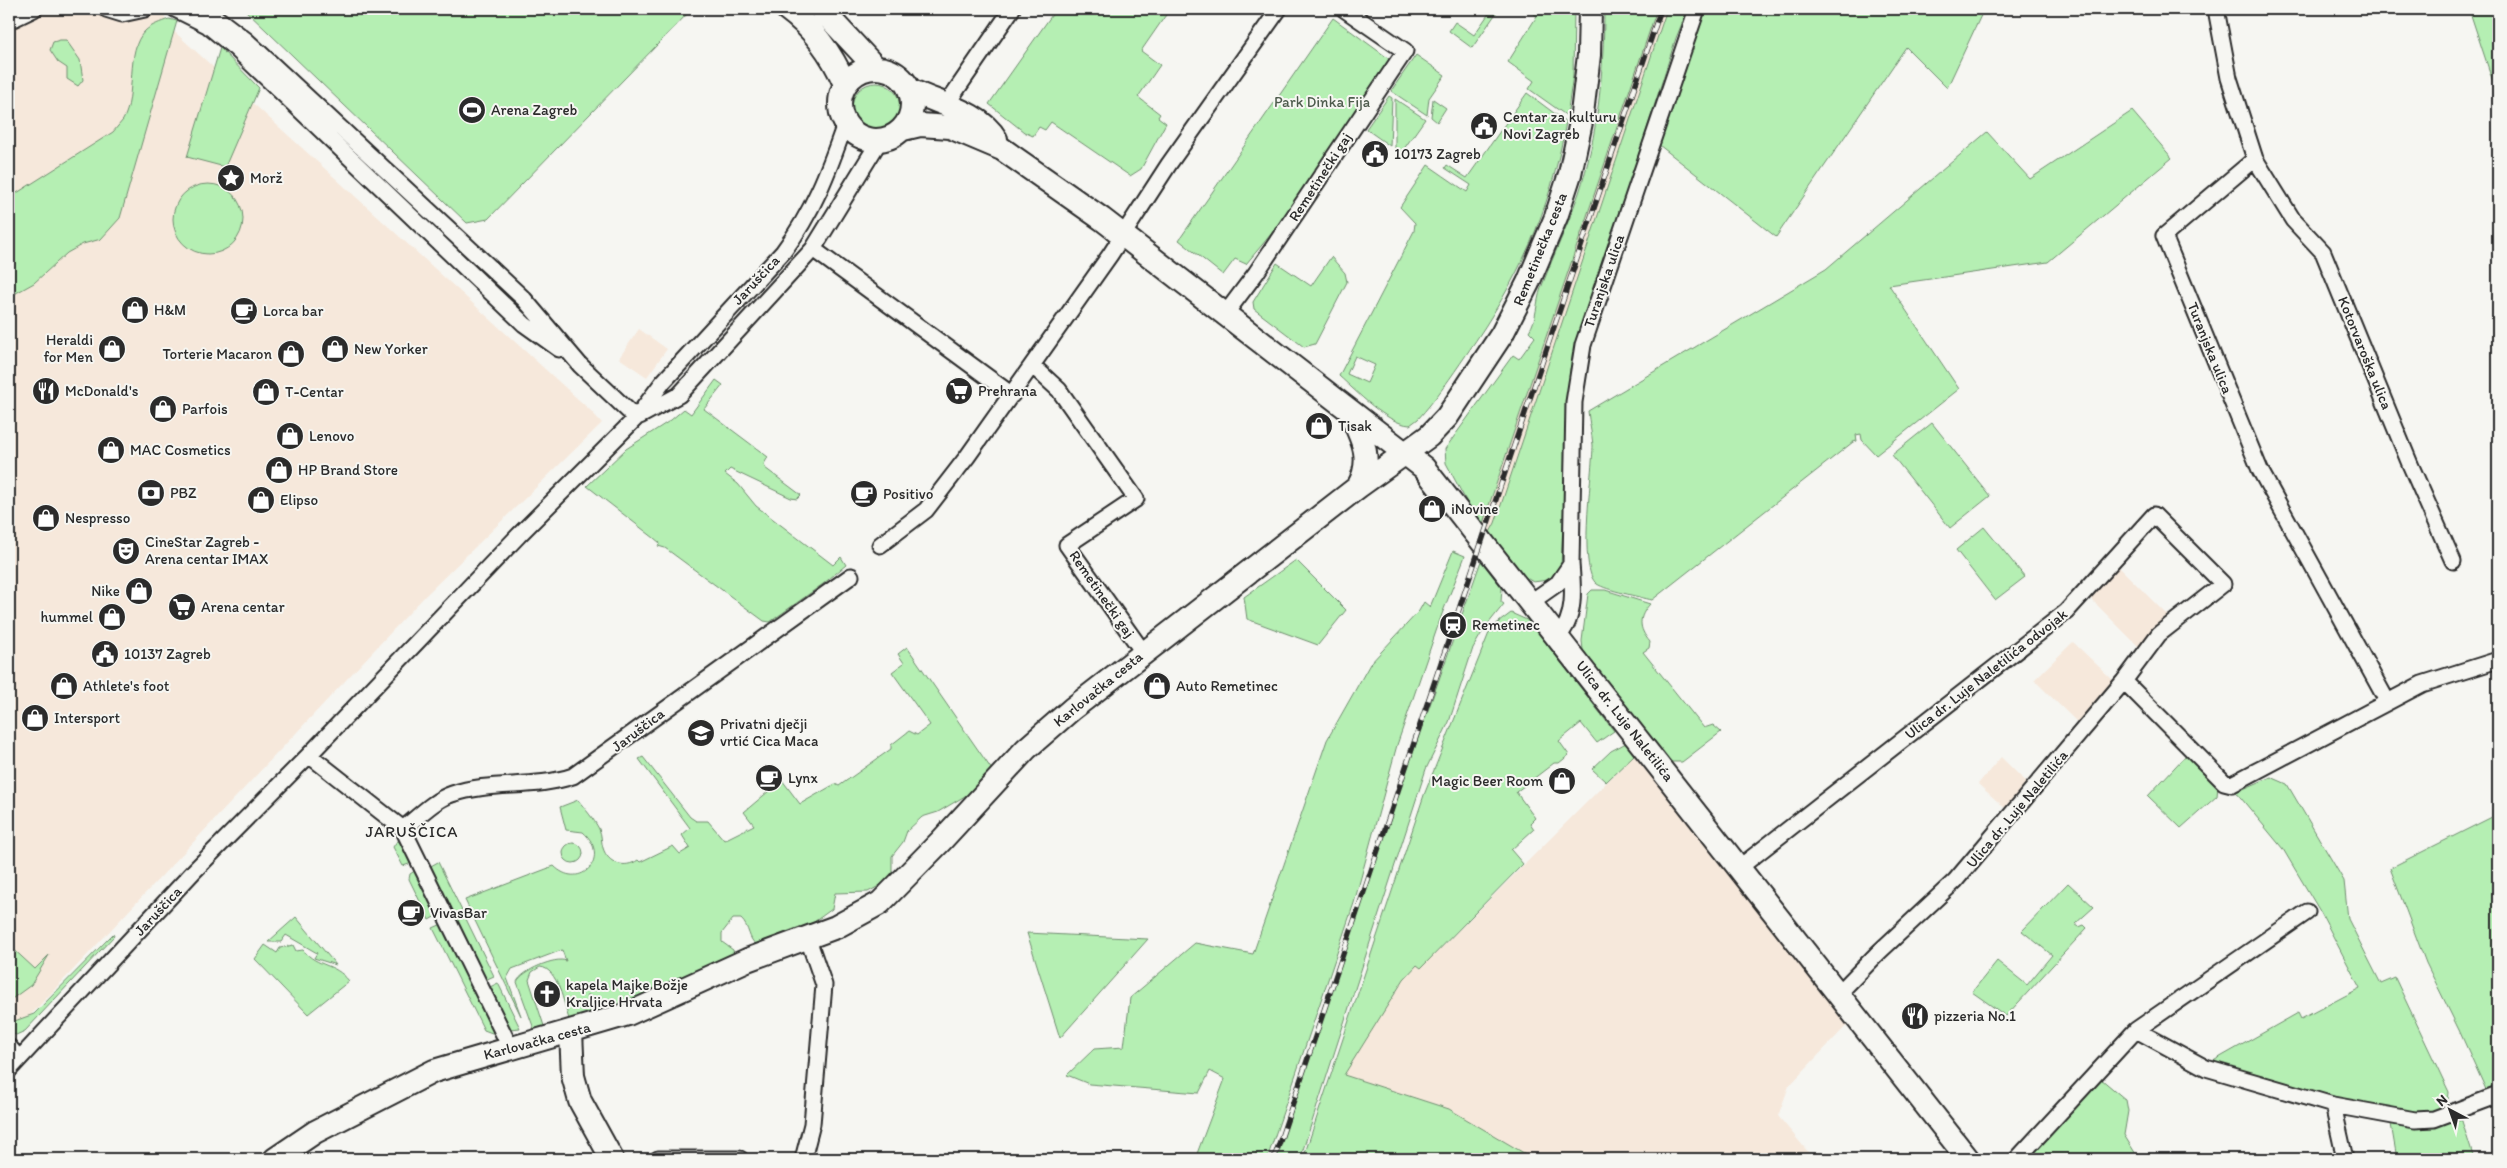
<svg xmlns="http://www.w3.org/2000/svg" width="2507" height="1168" viewBox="0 0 2507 1168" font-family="Itim,sans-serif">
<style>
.built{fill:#f6e8db}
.green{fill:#b5efb3;stroke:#708d6f;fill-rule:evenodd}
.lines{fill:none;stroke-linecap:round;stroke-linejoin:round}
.street-casing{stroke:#2b2b2b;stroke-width:19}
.secondary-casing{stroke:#2b2b2b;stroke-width:26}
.street{stroke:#f6f6f2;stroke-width:15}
.secondary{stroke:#f6f6f2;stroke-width:22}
.rail-casing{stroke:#2b2b2b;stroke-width:5.5}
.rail{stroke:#f6f6f2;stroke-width:4;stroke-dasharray:11;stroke-linecap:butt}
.labels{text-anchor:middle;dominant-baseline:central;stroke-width:4;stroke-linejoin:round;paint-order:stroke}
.park-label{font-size:15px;fill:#4e5c4d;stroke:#f6f6f2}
.poi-label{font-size:15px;fill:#2b2b2b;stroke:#f6f6f2;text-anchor:start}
.street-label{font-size:15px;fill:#2b2b2b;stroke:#f6f6f2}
.neighbourhood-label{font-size:16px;letter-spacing:1px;fill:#2b2b2b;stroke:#f6f6f2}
</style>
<rect width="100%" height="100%" fill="#f6f6f2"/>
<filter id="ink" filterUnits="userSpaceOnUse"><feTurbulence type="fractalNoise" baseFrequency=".02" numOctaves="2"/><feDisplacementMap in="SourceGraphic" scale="10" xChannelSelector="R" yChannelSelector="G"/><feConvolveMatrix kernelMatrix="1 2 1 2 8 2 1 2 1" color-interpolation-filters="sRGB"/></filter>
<g filter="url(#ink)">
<path class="built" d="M9,9H163L167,25L590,410L602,423L426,595L9,1038Z
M1657,9H1667L1495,524L1488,536L1481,529Z
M639,329L667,349L647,377L619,358Z
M2119,567L2170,618L2140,648L2089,597Z
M2073,642L2116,683L2080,725L2034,680Z
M1639,750L1851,1021L1789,1086L1778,1116L1814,1159H1534L1449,1109L1344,1075L1404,979L1417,965L1421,968Z
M2001,757L2028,784L2006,809L1978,784Z"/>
<path class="green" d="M244,9H692L488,219L467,223Z
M1056,9H1170L1141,51L1160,65L1138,97L1160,114L1158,117L1166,123L1141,169L1130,176L1051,122L1045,130L1039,127L1033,136L1024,132L989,104Z
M1492,9H1499L1472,48L1449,31L1455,22L1474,35Z
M1527,9H1574L1573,75L1567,116L1529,89L1534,81L1508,62L1537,16Z
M1604,9H1657L1481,529L1446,463L1445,449L1513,355L1519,359L1535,337L1529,331C1537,320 1536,302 1541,288C1553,256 1568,225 1579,193C1598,136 1604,69 1604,9Z
M1667,9H1688L1676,38L1570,369L1561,567L1548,580L1533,582L1522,575L1488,536L1495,523Z
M1706,9H1984L1947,88L1906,47L1776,237L1659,145Z
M2469,9H2498V97Z
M1333,18L1396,64C1349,133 1300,201 1246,264L1235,259L1223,275L1179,240Z
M169,19L177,21L120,218L101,239L83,244L67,253L34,283L9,297V198L113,132C116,128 120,124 123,120C137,96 125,50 145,31C151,25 161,22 169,19Z
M60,40H66L80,60L83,80L78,86L67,79V68L58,62L50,50L53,42Z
M220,48L259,88L225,167L187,157Z
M1416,55L1445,75L1429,98L1427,115L1391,91Z
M852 107a24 24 0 1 1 48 0a24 24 0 1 1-48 0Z
M1527,93L1566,122C1550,213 1519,279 1466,355C1451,377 1436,399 1418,419L1410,425C1387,424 1356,391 1339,376L1414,231L1415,223L1400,207L1428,165L1467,192L1471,185L1445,168L1447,165L1467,178ZM1355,356L1375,365L1367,383L1347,374Z
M1389,96L1392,98L1390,146L1366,129Z
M1395,99L1425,119L1401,153L1395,148Z
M1433,99L1446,108L1437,122L1431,117Z
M2132,111L2172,158L2048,262L1889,285L1959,389L1876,455L1862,440L1861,434L1856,435L1857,441L1853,442L1652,600C1640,597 1606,590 1597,584C1577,570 1593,471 1593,445C1592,434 1589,422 1588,411L1826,269L1987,132L2030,179Z
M173 219a35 35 0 1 1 70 0a35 35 0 1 1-70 0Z
M1331,257L1345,273L1347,282L1315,344L1304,347L1254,309L1253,302L1277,263L1311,286Z
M716,380L723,385L704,409L768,457L764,464L765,468L801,495L797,499L791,498L730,469L725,474L738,484L756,506L833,565L841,557L846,565L823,584L770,622L764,621L665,548L658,546L660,543L654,538L587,486L626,449L671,420L684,409L691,414Z
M1932,423L1990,496L1950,528L1892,455Z
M1984,527L2025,577L1995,600L1956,550Z
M1453,551L1465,556L1442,614L1397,745L1354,903L1267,1159H1195L1225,1079L1210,1071L1199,1093L1089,1084L1067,1075L1094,1049L1124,1047L1130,998L1195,943L1253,954L1327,740L1370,664L1419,611L1424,602L1430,607Z
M1296,560L1346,610L1318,645L1247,619L1244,597Z
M1481,561L1502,588L1501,602L1504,604L1484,629L1473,648L1449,722L1426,769L1300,1159H1274L1376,857Z
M1592,590H1605L1650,604C1638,617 1638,628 1650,642L1649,648L1643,652L1704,728L1713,725L1721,732L1682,762H1670L1583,650L1582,641L1588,594Z
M1511,613L1529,621L1614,731L1597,743L1581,723L1559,741L1569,755L1559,763H1554L1516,792L1535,818L1530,823L1534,829L1511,850L1523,864L1421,968L1417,965L1404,979L1344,1075L1449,1109L1534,1159H1303L1424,795L1491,628Z
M907,647L992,770L970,793L938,812L922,817L907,831L903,842L892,856V872L888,881L868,892L835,893L832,909L807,927L757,945C748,940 750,927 741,919H733L722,933V942L733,950L734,955L627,1004L597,1014L589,995H587L594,1015L574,1022L572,1018L569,1019C564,1005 558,968 540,967L532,972L529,980L544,1026L534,1029L517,982C521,971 556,956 566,961L562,950L512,969L507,978L521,1016L465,900L554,866C580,892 612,857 583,832L566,830L560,807L578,800C585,809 594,819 599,829C602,835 601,842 603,848C608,864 625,869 638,860L640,862L673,846L680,854L690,848L682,835L690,828L639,759L643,757L690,817L696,821H708L724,840L754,825L744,812L782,780L800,804L835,784L839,786L891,749V745L909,731L917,735L930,725L892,672L904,663L898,654Z
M1626,743L1635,754L1606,782L1592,769L1611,751Z
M2188,753L2218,786L2217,796L2181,828L2148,796Z
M2271,777L2287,784L2344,881L2348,919L2381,984L2395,978L2449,1092C2448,1108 2443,1110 2429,1115L2334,1101L2318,1093L2208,1064L2298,1013L2301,1019L2360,988L2321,913L2283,849L2236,792Z
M2498,814V1116L2459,1030L2426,963L2390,868Z
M397,841L402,843L412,863L403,866L393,847Z
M563 853a10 10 0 1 1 20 0a10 10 0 1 1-20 0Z
M438,862L494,976L485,980L429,867Z
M416,870L438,915L429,920L409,879L410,874Z
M2068,883L2094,907L2075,924L2079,927L2084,925L2087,928L2006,1016L1972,992L1997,961L2027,985L2052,955L2022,931Z
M296,917L336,965L314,958L317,953L286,935L281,942H268Z
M442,924L496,1032L492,1033L484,1030L433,928Z
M1027,933L1148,939L1060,1038Z
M113,934L114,936L25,1031L16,1035L11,1033L9,1023L34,1014Z
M9,945L35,969L49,955L31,985L9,1001Z
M265,945L277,953L280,948L293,945L296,951L303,950C318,968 334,962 349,981L308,1014L255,959Z
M498,983L520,1028L510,1029L488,988Z
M2100,1078L2126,1100L2128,1111L2124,1135L2139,1159H2025Z
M2460,1115L2474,1159H2397L2391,1124L2414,1125Z"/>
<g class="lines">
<g class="street-casing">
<path id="street" d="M106,9L122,14L145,9
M175,9L207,25L236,49L524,324L559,349
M205,9L246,40L524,299L580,365L636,418
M2216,9L2229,78L2255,159L2164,236L2260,470L2387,701
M9,21L34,9
M946,105L1012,9
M2255,159L2293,220L2323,252L2410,464L2453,561
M813,249L1012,395
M1226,313L1256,273L1405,51L1344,9
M1033,366L1059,390L1136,499L1067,545L1143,652
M640,416L679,395L813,249L880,140
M880,545L926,510L967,457L1110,255L1169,164L1279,9
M1531,602L1558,583L1571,564
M1558,636C1576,619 1573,587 1571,564L1574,402L1583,345L1697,9
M309,755L403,829L510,1047
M403,829C418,817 434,800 452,794C491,781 534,789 573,776L851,576
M1740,867L2066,612L2154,515L2223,584L2159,634L2124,681L2224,782L2232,784L2422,684L2498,660
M1839,993L1879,952L1955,881L2124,681
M2136,1030L2206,1068L2333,1105L2415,1120L2434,1119L2498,1095
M9,1047L19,1058
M9,1070L195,870L309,755L519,535L636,418L663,382L783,252C813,212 829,170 845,124
M2333,1105L2345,1159
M658,1159H740
M803,1159L812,1124L824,985L808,939
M2017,1159L2136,1030L2307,912"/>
</g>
<g class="secondary-casing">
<path id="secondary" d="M787,9C813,28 832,54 845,84
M821,9L875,67
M840 104a36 36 0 1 1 72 0a36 36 0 1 1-72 0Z
M909,89C936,104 979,110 996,139
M903,129L920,125L950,127L1002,149L1102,219L1424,468L1968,1159
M1350,413C1362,438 1374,460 1358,487
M571,1032L573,1076L580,1101L612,1159
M275,1159L315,1132L434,1071L628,1014L747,960L836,927L880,903L941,841L1026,749L1072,709L1358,487L1429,436L1447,417L1502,334L1528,283L1556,217L1570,174L1581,122L1589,55L1590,9"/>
</g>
<use href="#street" class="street"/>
<use href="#secondary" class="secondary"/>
<g class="rail-casing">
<path id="rail" d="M1274,1159L1661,9"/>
</g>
<use href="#rail" class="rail"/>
</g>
</g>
<defs>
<g id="stadium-disc" transform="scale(1.4375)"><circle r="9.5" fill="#2b2b2b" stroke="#f6f6f2"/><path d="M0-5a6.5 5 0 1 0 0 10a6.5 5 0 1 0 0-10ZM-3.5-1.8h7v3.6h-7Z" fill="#fff"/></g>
<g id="civic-disc" transform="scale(1.4375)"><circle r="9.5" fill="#2b2b2b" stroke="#f6f6f2"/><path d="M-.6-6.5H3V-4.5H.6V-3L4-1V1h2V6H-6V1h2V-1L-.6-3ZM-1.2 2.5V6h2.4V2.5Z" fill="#fff"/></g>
<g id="sight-disc" transform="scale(1.4375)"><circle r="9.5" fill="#2b2b2b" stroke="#f6f6f2"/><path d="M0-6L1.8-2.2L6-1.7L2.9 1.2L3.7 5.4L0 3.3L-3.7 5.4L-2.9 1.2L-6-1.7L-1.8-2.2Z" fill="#fff"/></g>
<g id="shop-disc" transform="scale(1.4375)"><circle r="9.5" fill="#2b2b2b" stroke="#f6f6f2"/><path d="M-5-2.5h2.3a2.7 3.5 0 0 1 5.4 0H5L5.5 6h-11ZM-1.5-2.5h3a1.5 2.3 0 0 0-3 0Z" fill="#fff"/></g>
<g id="cafe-disc" transform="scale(1.4375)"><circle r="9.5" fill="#2b2b2b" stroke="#f6f6f2"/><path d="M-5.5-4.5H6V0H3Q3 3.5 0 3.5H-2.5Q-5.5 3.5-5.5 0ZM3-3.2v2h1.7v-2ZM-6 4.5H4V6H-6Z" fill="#fff"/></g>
<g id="restaurant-disc" transform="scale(1.4375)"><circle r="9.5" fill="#2b2b2b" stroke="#f6f6f2"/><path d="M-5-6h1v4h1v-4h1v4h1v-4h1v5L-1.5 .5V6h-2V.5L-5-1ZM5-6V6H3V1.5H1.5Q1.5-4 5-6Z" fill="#fff"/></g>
<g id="supermarket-disc" transform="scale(1.4375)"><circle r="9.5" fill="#2b2b2b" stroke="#f6f6f2"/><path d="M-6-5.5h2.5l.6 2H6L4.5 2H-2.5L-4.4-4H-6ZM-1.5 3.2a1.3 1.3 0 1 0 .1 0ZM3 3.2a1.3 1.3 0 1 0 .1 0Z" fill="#fff"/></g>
<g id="bank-disc" transform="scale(1.4375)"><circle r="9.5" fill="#2b2b2b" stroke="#f6f6f2"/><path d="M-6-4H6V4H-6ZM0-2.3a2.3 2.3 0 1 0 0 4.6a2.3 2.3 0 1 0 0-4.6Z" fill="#fff"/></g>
<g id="theatre-disc" transform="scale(1.4375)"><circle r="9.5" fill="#2b2b2b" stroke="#f6f6f2"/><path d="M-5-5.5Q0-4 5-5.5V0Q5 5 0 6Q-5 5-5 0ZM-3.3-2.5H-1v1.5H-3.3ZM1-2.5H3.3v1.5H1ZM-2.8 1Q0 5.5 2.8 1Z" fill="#fff"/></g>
<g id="station-disc" transform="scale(1.4375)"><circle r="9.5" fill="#2b2b2b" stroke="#f6f6f2"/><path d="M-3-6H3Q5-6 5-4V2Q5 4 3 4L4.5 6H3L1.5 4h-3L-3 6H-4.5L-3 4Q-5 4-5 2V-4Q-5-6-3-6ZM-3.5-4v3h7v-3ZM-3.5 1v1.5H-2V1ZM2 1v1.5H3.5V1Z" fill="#fff"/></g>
<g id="school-disc" transform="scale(1.4375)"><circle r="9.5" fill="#2b2b2b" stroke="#f6f6f2"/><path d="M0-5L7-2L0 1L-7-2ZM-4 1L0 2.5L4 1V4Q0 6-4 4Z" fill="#fff"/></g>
<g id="church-disc" transform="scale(1.4375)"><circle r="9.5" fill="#2b2b2b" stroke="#f6f6f2"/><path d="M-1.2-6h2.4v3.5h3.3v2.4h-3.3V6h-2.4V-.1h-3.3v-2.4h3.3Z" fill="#fff"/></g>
</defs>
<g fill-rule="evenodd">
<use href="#stadium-disc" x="472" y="110"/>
<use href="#civic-disc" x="1484" y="126"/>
<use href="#civic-disc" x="1375" y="154"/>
<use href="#sight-disc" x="231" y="178"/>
<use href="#shop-disc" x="135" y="310"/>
<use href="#cafe-disc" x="244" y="311"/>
<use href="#shop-disc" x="112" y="349"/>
<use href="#shop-disc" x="335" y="349"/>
<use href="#shop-disc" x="291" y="354"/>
<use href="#restaurant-disc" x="46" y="391"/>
<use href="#supermarket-disc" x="959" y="391"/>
<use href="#shop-disc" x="266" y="392"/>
<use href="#shop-disc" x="163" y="409"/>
<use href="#shop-disc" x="1319" y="426"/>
<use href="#shop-disc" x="290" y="436"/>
<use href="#shop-disc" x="111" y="450"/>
<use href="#shop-disc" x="279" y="470"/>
<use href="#bank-disc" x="151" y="493"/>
<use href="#cafe-disc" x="864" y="494"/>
<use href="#shop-disc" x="261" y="500"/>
<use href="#shop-disc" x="1432" y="509"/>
<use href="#shop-disc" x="46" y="518"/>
<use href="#theatre-disc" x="126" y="551"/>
<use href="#shop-disc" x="139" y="591"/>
<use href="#supermarket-disc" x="182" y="607"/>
<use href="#shop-disc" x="112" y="617"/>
<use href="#station-disc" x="1453" y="625"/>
<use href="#civic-disc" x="105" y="654"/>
<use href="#shop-disc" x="64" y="686"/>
<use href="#shop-disc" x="1157" y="686"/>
<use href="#shop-disc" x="35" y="718"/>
<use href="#school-disc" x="701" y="733"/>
<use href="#cafe-disc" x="769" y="778"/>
<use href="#shop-disc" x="1562" y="781"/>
<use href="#cafe-disc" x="411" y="913"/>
<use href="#church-disc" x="547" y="994"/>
<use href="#restaurant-disc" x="1915" y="1016"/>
</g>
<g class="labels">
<g class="park-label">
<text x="1322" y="102">Park Dinka Fija</text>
</g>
<g class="poi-label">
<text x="491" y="110">Arena Zagreb</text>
<text x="1503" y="117">Centar za kulturu<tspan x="1503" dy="17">Novi Zagreb</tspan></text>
<text x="1394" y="154">10173 Zagreb</text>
<text x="250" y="178">Morž</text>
<text x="154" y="310">H&amp;M</text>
<text x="263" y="311">Lorca bar</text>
<text x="93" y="340" text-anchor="end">Heraldi<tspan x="93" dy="17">for Men</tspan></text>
<text x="354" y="349">New Yorker</text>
<text x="272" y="354" text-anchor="end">Torterie Macaron</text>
<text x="65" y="391">McDonald's</text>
<text x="978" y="391">Prehrana</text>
<text x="285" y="392">T-Centar</text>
<text x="182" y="409">Parfois</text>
<text x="1338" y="426">Tisak</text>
<text x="309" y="436">Lenovo</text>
<text x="130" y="450">MAC Cosmetics</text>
<text x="298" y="470">HP Brand Store</text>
<text x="170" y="493">PBZ</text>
<text x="883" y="494">Positivo</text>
<text x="280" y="500">Elipso</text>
<text x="1451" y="509">iNovine</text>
<text x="65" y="518">Nespresso</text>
<text x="145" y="542">CineStar Zagreb -<tspan x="145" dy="17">Arena centar IMAX</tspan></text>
<text x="120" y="591" text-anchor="end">Nike</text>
<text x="201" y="607">Arena centar</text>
<text x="93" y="617" text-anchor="end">hummel</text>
<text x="1472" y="625">Remetinec</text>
<text x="124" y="654">10137 Zagreb</text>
<text x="83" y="686">Athlete's foot</text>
<text x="1176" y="686">Auto Remetinec</text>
<text x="54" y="718">Intersport</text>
<text x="720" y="724">Privatni dječji<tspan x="720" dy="17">vrtić Cica Maca</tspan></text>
<text x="788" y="778">Lynx</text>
<text x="1543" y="781" text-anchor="end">Magic Beer Room</text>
<text x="430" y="913">VivasBar</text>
<text x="566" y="985">kapela Majke Božje<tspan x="566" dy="17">Kraljice Hrvata</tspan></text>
<text x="1934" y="1016">pizzeria No.1</text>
</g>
<g class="street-label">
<text transform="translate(1320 177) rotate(-57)">Remetinečki gaj</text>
<text transform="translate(1540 249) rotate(-68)">Remetinečka cesta</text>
<text transform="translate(756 280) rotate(-47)">Jaruščica</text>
<text transform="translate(1604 281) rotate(-71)">Turanjska ulica</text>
<text transform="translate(2210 348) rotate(68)">Turanjska ulica</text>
<text transform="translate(2365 353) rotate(68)">Kotorvaroška ulica</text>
<text transform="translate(1102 594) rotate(55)">Remetinečki gaj</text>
<text transform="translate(1986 674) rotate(-38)">Ulica dr. Luje Naletilića odvojak</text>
<text transform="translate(1098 689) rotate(-39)">Karlovačka cesta</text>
<text transform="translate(1625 721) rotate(52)">Ulica dr. Luje Naletilića</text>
<text transform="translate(638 730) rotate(-37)">Jaruščica</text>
<text transform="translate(2017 809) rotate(-50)">Ulica dr. Luje Naletilića</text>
<text transform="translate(158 911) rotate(-47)">Jaruščica</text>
<text transform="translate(537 1041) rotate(-15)">Karlovačka cesta</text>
</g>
<g class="neighbourhood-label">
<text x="412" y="831">JARUŠČICA</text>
</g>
</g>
<rect width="2507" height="1168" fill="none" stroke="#f6f6f2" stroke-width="30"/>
<rect x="15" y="15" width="2477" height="1138" fill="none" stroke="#2b2b2b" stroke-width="2" filter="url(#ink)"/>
<g transform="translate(2450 1110) rotate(319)" stroke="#f6f6f2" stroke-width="4" paint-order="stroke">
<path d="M0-4L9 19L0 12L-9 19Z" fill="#2b2b2b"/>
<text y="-8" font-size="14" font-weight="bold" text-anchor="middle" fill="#2b2b2b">N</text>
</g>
</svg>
